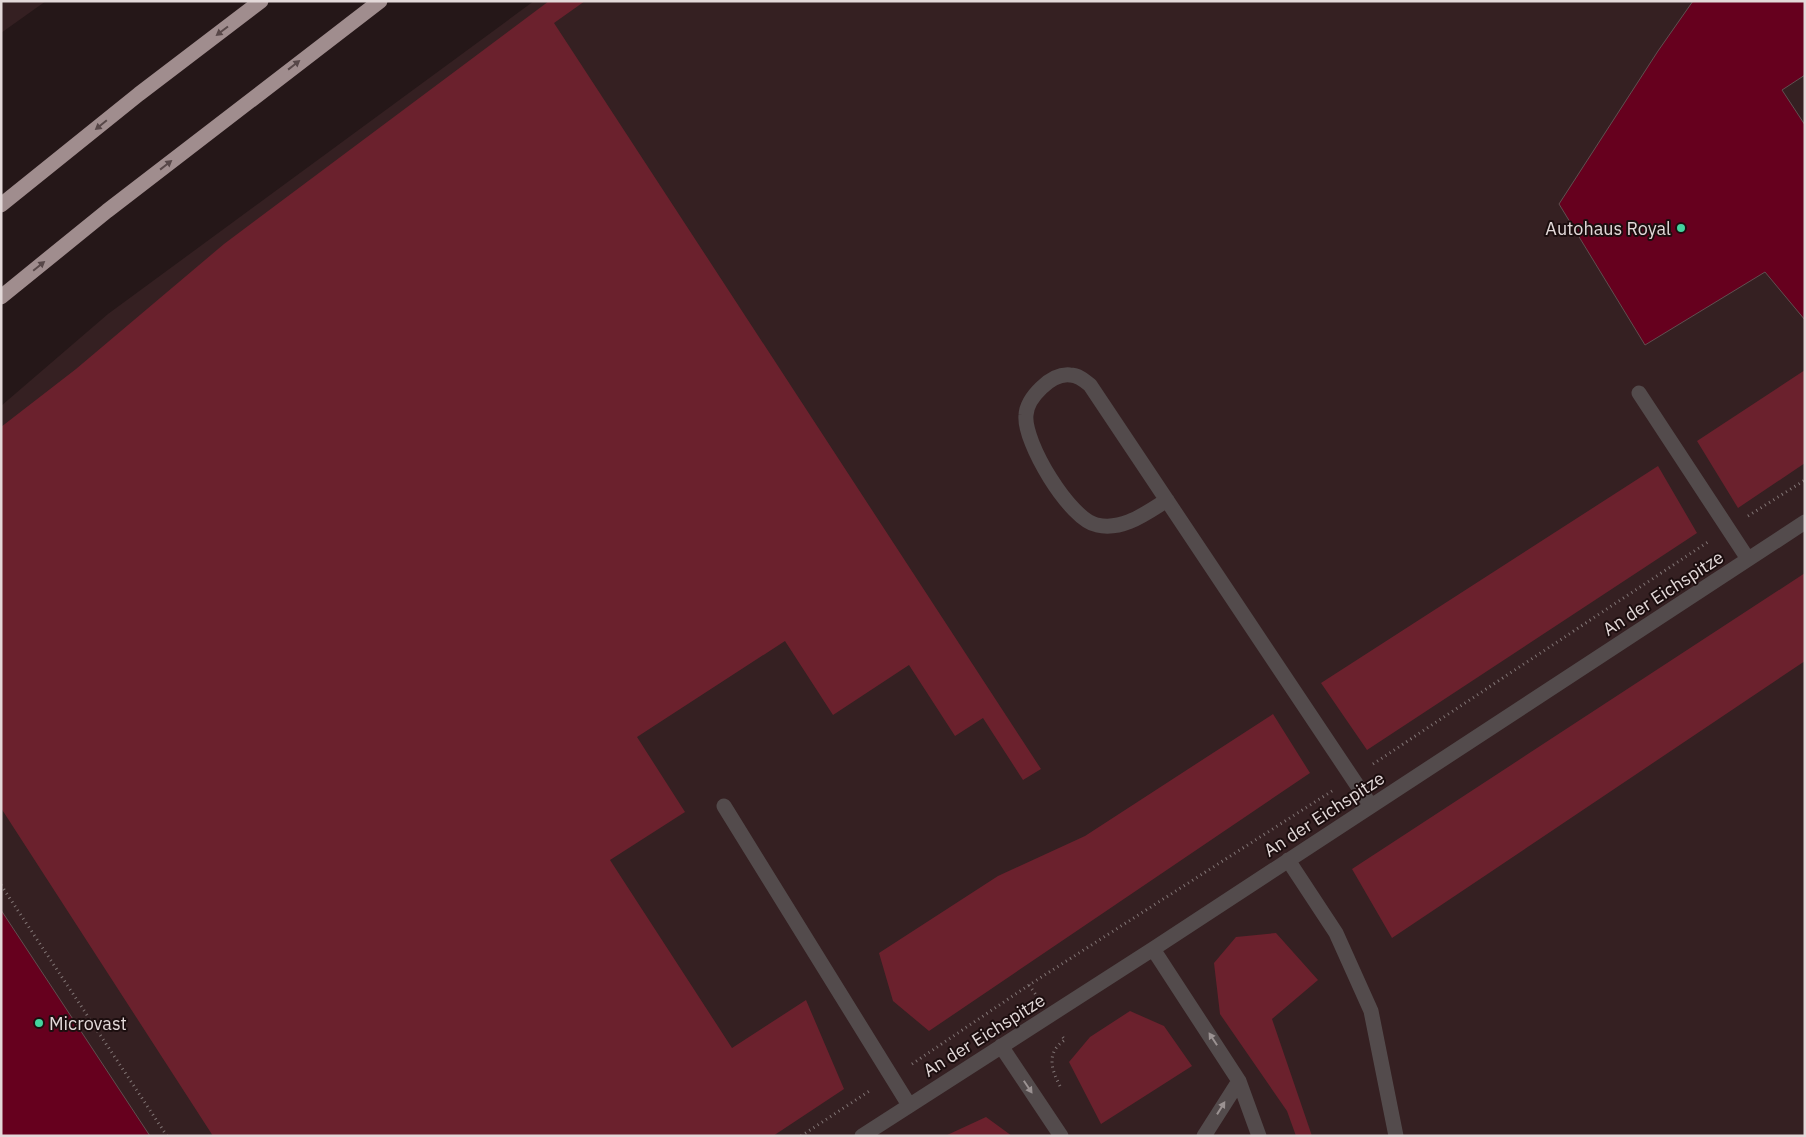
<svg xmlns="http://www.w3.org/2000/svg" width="1806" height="1137" viewBox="0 0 1806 1137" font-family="'IBM Plex Sans',sans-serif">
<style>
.built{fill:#352022}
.green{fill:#6b212d}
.building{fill:#66001e;stroke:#604f50}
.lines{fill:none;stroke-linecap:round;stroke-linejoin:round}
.path{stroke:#827676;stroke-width:3;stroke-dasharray:1 4;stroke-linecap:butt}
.minor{stroke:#534b4c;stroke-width:15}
.highway{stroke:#a08d8e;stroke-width:15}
.oneway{fill:#574748}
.oneway2{fill:#9b9292}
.poi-dot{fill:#44d49f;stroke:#1c0e0f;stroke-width:2}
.labels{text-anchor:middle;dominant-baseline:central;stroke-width:4;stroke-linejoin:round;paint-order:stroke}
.poi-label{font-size:18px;fill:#e3d9d9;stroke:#1c0e0f;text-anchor:end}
.street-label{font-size:18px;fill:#e3d9d9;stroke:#1c0e0f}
</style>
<rect width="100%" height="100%" fill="#251718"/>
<path class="built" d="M1,1H46L1,33Z
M534,1H1805V1136H1V406L108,314Z"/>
<path class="green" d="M549,1H585L554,23L1041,769L1023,780L983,718L955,736L909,665L833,715L785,641L637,737L685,812L610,860L732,1048L806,1000L844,1089L773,1136H213L1,808V427L76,369L224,244Z
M1805,370V463L1738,508L1697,441Z
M1658,466L1697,533L1367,750L1321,683Z
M1805,573V661L1392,938L1352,869Z
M1273,714L1310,773L929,1031L893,1001L879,953L998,876L1085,836Z
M1276,933L1318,980L1272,1019L1312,1136H1296L1287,1111L1220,1014L1214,963L1236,937Z
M1130,1011L1164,1026L1192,1066L1101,1124L1069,1062L1090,1037Z
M986,1117L1012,1136H945Z"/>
<path class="building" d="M1693,1H1805V75L1782,90L1805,125V320L1765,272L1645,345L1559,204L1658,51Z
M1,910L150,1136H1Z"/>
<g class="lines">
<path class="path" d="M1748,516L1805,480
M1373,764L1708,542
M1,885L167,1136
M1029,985L1036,995
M912,1064L1029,985L1332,791
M1060,1086C1051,1069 1046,1052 1065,1040L1062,1036
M801,1136L871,1090"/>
<path class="minor" d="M1639,393L1748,559
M1167,500C1146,513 1123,531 1097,525C1070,520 1023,442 1026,415C1027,398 1051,373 1070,375C1078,375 1084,380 1090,385C1184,525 1277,666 1371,806
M724,806L909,1105
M1288,860L1336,933L1371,1011L1396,1136
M1153,949L1239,1081L1259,1136
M1001,1046L1061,1136
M862,1136L1153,949L1805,522
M1204,1136L1239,1081"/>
<path class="highway" d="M1,205L139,94L261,1
M1,297L107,211L380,1"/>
</g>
<defs><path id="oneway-solid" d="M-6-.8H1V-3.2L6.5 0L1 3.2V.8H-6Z" transform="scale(1.25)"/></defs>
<g class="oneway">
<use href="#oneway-solid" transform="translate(222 31) rotate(143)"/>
<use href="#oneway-solid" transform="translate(294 65) rotate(-38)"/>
<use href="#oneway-solid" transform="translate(101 125) rotate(141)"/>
<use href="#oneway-solid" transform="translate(166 165) rotate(-38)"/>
<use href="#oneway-solid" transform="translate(39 266) rotate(-39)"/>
</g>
<g class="oneway2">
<use href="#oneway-solid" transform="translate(1213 1039) rotate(-123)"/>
<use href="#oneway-solid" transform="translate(1028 1087) rotate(56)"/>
<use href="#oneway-solid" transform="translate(1221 1108) rotate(-58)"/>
</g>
<g class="poi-dot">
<circle cx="1681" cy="228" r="5"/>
<circle cx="39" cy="1023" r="5"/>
</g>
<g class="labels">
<g class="poi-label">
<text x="1671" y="228">Autohaus Royal</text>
<text x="49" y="1023" text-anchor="start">Microvast</text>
</g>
<g class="street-label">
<text transform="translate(1663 593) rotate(-33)">An der Eichspitze</text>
<text transform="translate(1324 814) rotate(-33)">An der Eichspitze</text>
<text transform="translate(984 1035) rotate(-32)">An der Eichspitze</text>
</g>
</g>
<rect width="1806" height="1137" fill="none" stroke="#e3d9d9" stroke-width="5"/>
</svg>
